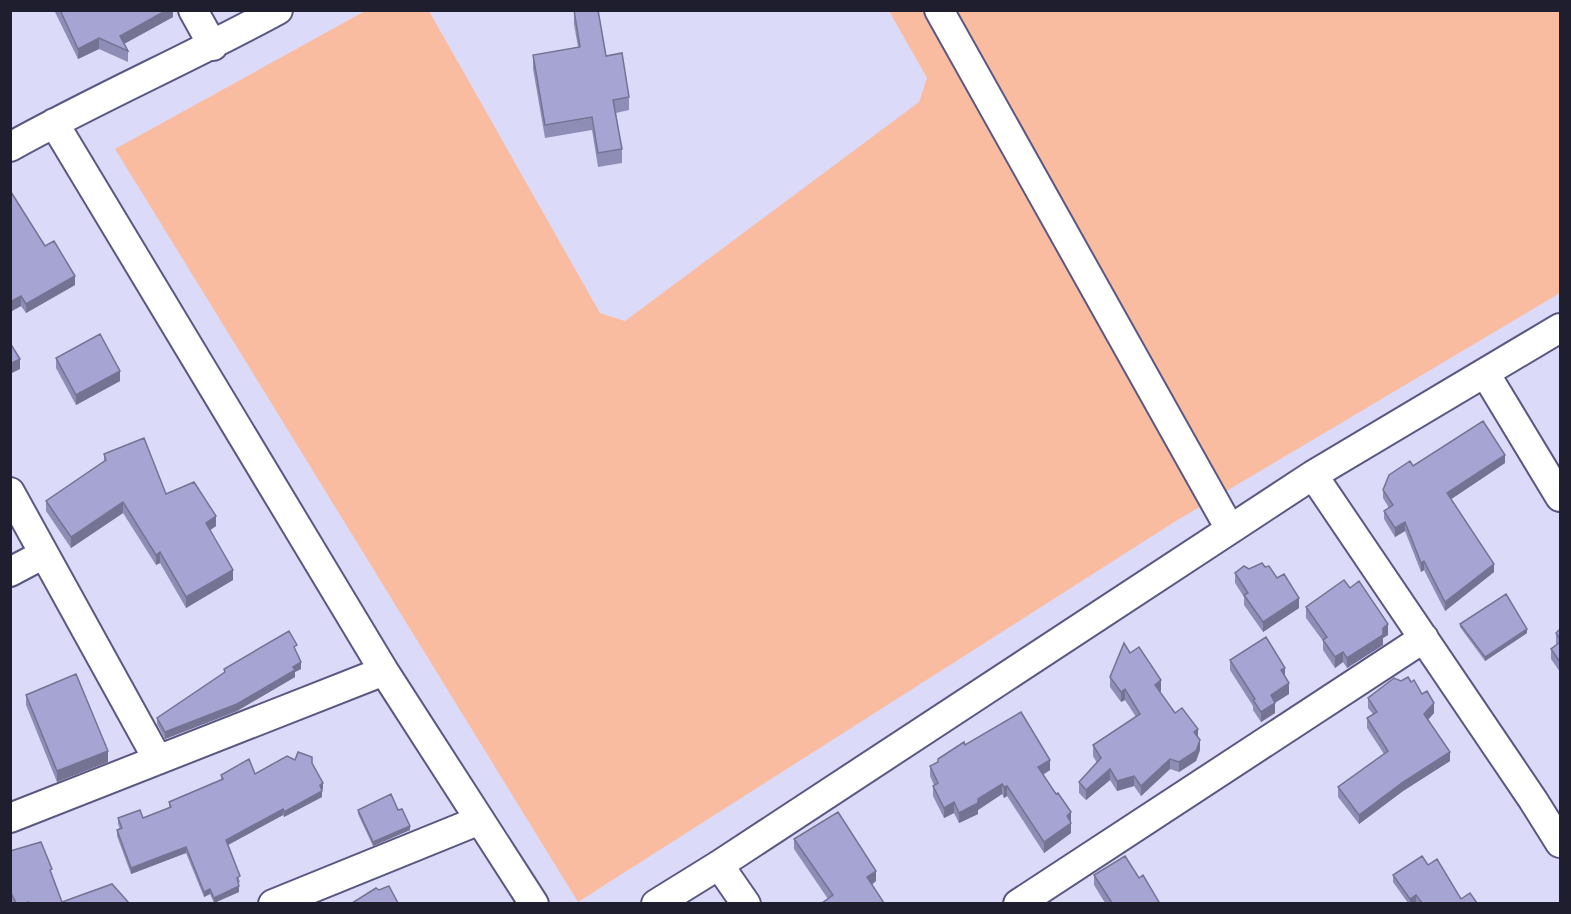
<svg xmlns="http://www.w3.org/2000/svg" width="1571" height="914" viewBox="0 0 1571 914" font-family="'Times New Roman',serif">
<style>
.green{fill:#fabca1}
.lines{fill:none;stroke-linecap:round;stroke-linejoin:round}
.minor-casing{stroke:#5a5882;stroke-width:32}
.minor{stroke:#fff;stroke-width:28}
.wall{fill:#8e8db5}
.shaded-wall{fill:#747393}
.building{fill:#a5a4d2;stroke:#747393;stroke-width:1.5}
</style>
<rect width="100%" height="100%" fill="#dbdbf9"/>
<path class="green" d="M365,11H429L600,313L625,321L919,102L927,78L889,11H1560V293L1176,521L578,902L115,149Z"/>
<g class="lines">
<g class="minor-casing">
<path id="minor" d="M193,10L213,46
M939,10L1230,529
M54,123L384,671L534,904
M10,147C98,98 190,58 278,10
M1485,373L1560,497
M1313,475L1533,800L1560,843
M10,492L158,760
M10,572L44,554
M10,818L384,671
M719,865L746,904
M273,904L480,820
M656,904L719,865L1313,475L1560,328
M1018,904L1424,638"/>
</g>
<use href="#minor" class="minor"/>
</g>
<path class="wall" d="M54,10H173V17L124,44L128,51V62L99,49L78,59Z
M574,10L606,56L629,97V110L616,113L622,149V163L598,167L592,130L545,138L533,69V55L578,47L574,24Z
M11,192L45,246L75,285L26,313L21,306L10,312Z
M56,358L120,381L76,405L56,368Z
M104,454L216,526L210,530L233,580L186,608L160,563L156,565L123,513L71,548L46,511V501L104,461Z
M1505,463L1451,499L1494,572L1445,611L1424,570L1421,572L1405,531L1395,537L1384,519V511L1389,508L1383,498V490L1413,466Z
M1265,567L1277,578L1299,608L1263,632L1244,605V597L1235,583V573L1249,569Z
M1306,607L1388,635L1383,638V645L1347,668L1343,662L1335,668L1323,650V641L1306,618Z
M1460,624L1527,633L1485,661L1460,627Z
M1560,629V672L1551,659V649L1557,645L1556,643V633Z
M296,652L301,669L295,672V677L237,711L165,739L157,724V718L224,673V669L297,652Z
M1130,653L1161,691L1160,692L1175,713L1198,738L1200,750L1196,761L1179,772L1170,769L1141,796L1134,786L1117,791L1110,780L1086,800L1079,793V782L1097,763L1093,756V745L1136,717L1125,700L1121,702L1110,687V677Z
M1230,660L1285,676L1289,694L1275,703V713L1261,722L1253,710V706L1230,670Z
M1401,681L1411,682L1434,713L1428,720L1450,761L1403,791L1359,824L1338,797V787L1384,754L1367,728V718L1373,714L1368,708V698Z
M26,695L108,762L57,782L26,705Z
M965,745L1050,770L1043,775L1056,794L1071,812V833L1044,853L1007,796L1004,798L1002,794L978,810V814L959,823L954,813L944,818L933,796V786L934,785L930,776V766L938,762Z
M295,760L312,763L323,789L321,790L322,797L284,817L283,815L228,845L240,882L238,883L239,892L214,903L210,894L204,897L186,853L131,874L117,836V830L120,829L118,824V818H143L169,808V802L221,780V775L255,774Z
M358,810L410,830L373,846L358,814Z
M794,839L876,881L872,885L828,899L794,849Z
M10,851L52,876L62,902L129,903H13L10,898Z
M1428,865L1461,899L1477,903H1417L1416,902L1414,903H1408L1393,882V875Z
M1094,875L1139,878L1159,903H1105L1094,885Z"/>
<path class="shaded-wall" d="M167,10H173V17L120,46V36Z
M99,38V49L78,59V49Z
M75,276V285L26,313V304Z
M21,296V306L10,312V302Z
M20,359V369L10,374V364Z
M120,371V381L76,405V395Z
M1505,455V463L1447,502V493Z
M123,502V513L71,548V537Z
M216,516V526L206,533V523Z
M1405,522V531L1395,537V528Z
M160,552V563L156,565V555Z
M1424,561V570L1421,572V563Z
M1494,564V572L1445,611V602Z
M233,570V580L186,608V597Z
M1299,598V608L1263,632V622Z
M1388,624V635L1383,638V645L1347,668V658Z
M1527,629V633L1485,661V657Z
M1343,652V662L1335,668V657Z
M301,662V669L295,672V677L237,711L165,739V732Z
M1285,668V678L1281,670Z
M1161,680V691L1155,695V685Z
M1289,683V694L1271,705V695Z
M1125,689V700L1121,702V692Z
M1275,703V713L1261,722V712Z
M1434,703V713L1424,724V714Z
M1198,729V739L1194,732Z
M1200,740V750L1196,761L1179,772V762Z
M108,751V762L57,782V771Z
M1450,752V761L1403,791L1359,824V815L1403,782Z
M1170,759V769L1141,796V786Z
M1050,760V770L1038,777V767Z
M1110,769V780L1086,800V790Z
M1134,776V786L1117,791V781Z
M323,783V789L320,791V785Z
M1002,784V794L978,810V814L959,823V813Z
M1007,786V796L1004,798V787Z
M322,791V797L284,817V812Z
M954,802V813L944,818V808Z
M283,809V815L226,846V840Z
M1071,812V833L1044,853V842Z
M410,826V830L373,846V842Z
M186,847V853L131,874V868Z
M876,871V881L867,887V877Z
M239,886V892L214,903V898Z
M210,889V894L204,897V892Z
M1416,895V902L1414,903H1410V899Z"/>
<path class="building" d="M60,10H167L120,36L128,51L99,38L78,49Z
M574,10H598L606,56L622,53L629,97L613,100L622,149L598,153L592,117L545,125L533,55L580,47Z
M11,192L45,246L54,241L75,276L26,304L21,296L10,302Z
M100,334L120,371L76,395L56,358Z
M10,343L20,359L10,364Z
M1483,421L1505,455L1447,493L1494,564L1445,602L1424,561L1421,563L1405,522L1395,528L1384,511L1393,505L1383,490L1389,475L1410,461L1413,466Z
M144,438L166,494L194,482L216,516L206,523L233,570L186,597L160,552L156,555L123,502L71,537L46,501L106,460L104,454Z
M1262,563L1265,567L1269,566L1277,578L1284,574L1299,598L1263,622L1244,595L1248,593L1235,573L1244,566L1249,569Z
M1344,580L1350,588L1359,581L1388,624L1383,628V635L1347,658L1343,652L1335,657L1323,640L1327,637L1306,607Z
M1506,594L1527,629L1485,657L1460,624Z
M1560,629V639L1556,633Z
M289,631L297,645L294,647L301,662L293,667L295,670L237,704L165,732L157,718L225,672L224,669Z
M1266,637L1285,668L1281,670L1289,683L1271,695L1275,703L1261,712L1253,700L1255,699L1230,660Z
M1560,642V662L1551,649Z
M1124,643L1130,653L1139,647L1161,680L1155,685L1175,713L1182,708L1198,729L1194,732L1200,740L1196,751L1179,762L1170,759L1141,786L1134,776L1117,781L1110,769L1086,790L1079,782L1101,758L1093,745L1140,714L1125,689L1121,692L1110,677Z
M76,674L108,751L57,771L26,695Z
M1408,677L1411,682L1414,680L1422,694L1427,691L1434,703L1424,714L1450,752L1403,782L1359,815L1338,787L1388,751L1367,718L1377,712L1368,698L1394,678L1401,681Z
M1021,712L1050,760L1038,767L1056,794L1058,793L1071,812L1067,816L1071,823L1044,842L1007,786L1004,787L1002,784L978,799V803L959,813L954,802L944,808L933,786L938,783L930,766L938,762V759L964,742L965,745Z
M298,752L312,757V763L323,783L320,785L322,791L284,812L283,809L226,840L240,876L237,878L239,886L214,898L210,889L204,892L186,847L131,868L117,830L122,828L118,818L140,810L143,818L171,807L169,802L223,779L221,775L249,759L255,774L287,756L295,760Z
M391,794L398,810L402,809L410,826L373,842L358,810Z
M838,812L876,871L867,877L884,903H822L833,895L794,839Z
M41,842L52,869L50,870L62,902L112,884L129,903H29L28,902L26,903H16L10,891V851Z
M1125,856L1139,878L1143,875L1159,902L1156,903H1112L1094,875Z
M1422,856L1428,865L1437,859L1461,899L1470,893L1477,903H1422L1416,895L1410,899L1393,875Z
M389,886L398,903H352L376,888L379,890Z"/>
<rect width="1571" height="914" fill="none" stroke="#1e1e2f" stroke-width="24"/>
</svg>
